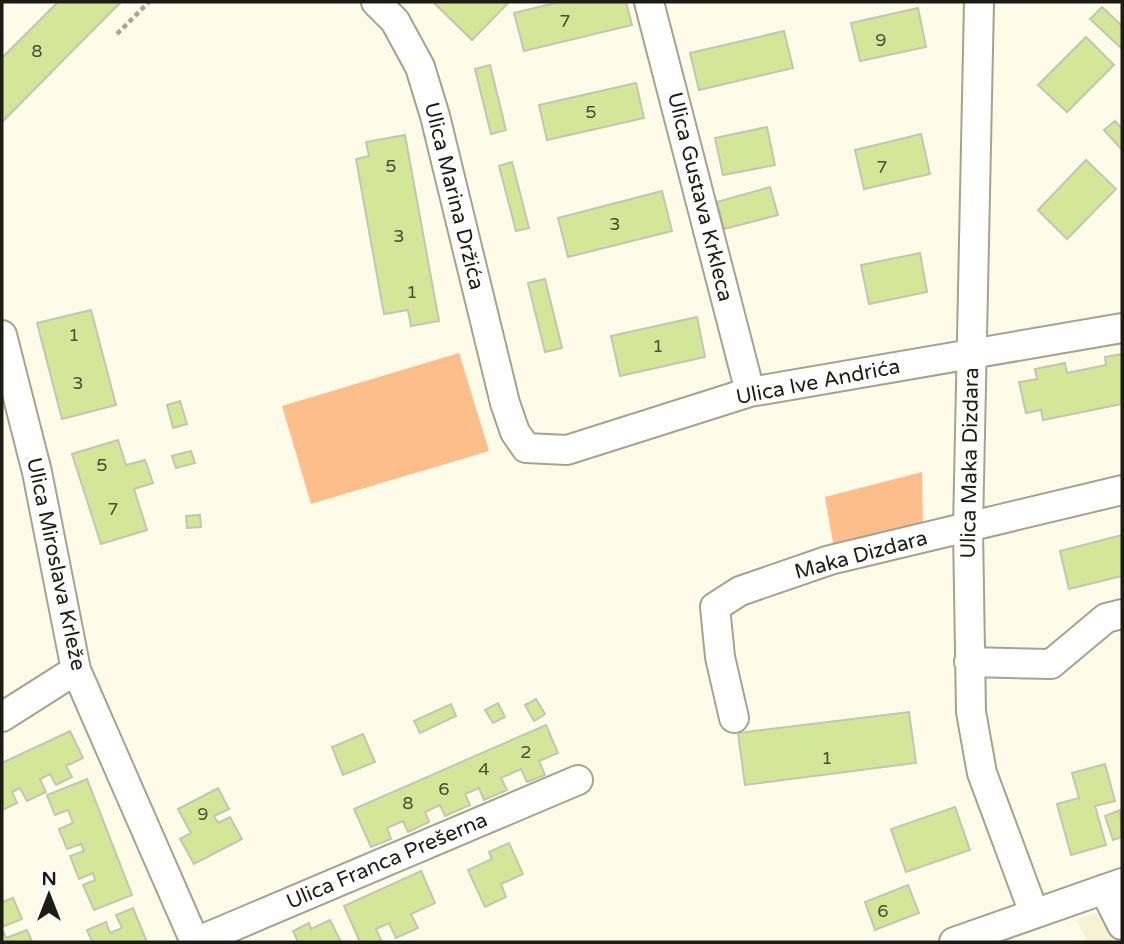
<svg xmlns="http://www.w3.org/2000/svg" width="1124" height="944" viewBox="0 0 1124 944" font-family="'Varela Round',sans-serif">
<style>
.built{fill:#f7f2d3}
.green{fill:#febe8b}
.building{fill:#d4e799;stroke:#c1c7b1;stroke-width:2}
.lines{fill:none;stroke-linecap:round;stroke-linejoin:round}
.minor-casing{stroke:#a6a38d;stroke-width:32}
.path{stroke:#a7a596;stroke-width:4.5;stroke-dasharray:5 3.5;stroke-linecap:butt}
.minor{stroke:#fff;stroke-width:28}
.labels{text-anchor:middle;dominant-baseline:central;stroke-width:7;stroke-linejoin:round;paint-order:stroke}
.number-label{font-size:18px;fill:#4b4f35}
.street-label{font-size:21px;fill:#1d1c14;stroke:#fff}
</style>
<rect width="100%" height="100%" fill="#fefbe8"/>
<path class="built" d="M1122,904V942H1088L1076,920Z"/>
<path class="green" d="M459,353L489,451L311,504L282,406Z
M922,472L923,529L834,549L825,497Z"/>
<path class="building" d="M58,2H121L2,122V58Z
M433,2H509L472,40Z
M559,2H626L632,25L524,51L514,13Z
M1102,7L1122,26V49L1090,19Z
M918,8L926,47L860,61L851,23Z
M784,31L793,68L699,90L690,53Z
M1086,37L1114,65L1067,112L1038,85Z
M490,65L506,130L491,134L475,69Z
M636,83L644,118L547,140L539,105Z
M1115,121L1122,129V150L1104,130Z
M767,127L775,165L723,175L715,138Z
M921,134L930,174L864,189L855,150Z
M405,135L439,321L411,326L408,310L384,314L356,159L369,156L366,142Z
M1086,160L1116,189L1067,239L1038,210Z
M512,162L529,228L516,231L499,166Z
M770,187L778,215L724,229L717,202Z
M662,191L672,231L568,257L558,218Z
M920,253L927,292L869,304L861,265Z
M545,279L562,348L545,352L528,283Z
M91,310L116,405L62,419L37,323Z
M697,317L705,357L620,376L611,336Z
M1122,354V404L1043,420L1041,410L1026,413L1019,382L1037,379L1035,369L1065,363L1067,373L1106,365L1105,357Z
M180,401L187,424L173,428L167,405Z
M118,440L126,465L145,460L153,483L134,489L147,530L101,544L72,454Z
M191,451L195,463L176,468L172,456Z
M200,515L201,527L187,528L186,516Z
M1122,535V576L1069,589L1060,551Z
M536,699L545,714L534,721L525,705Z
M498,703L505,717L493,723L485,710Z
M451,704L456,716L420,733L414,721Z
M909,712L916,763L745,785L738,733Z
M546,725L558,753L539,761L545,775L527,782L521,769L501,778L507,790L484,800L479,788L465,794L470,805L445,816L440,805L425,812L429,822L408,832L403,821L387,828L391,839L371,847L354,809Z
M70,731L83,758L66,766L72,777L56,785L50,774L40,779L46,792L27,801L20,788L12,792L17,803L2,810V763Z
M363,734L375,762L343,775L332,747Z
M1105,764L1115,801L1095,806L1106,845L1071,855L1057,804L1079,798L1072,773Z
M87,779L132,895L94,910L83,885L95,880L93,873L79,879L70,856L84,851L81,844L67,849L59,829L73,823L68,810L55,815L47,795Z
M218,788L229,809L214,816L218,823L230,817L242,839L194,864L180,839L191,833L178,809Z
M955,807L970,850L906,872L891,829Z
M1120,810L1122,837L1113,840L1105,816Z
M509,843L523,874L501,884L506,897L485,907L468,870L492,859L489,852Z
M421,871L435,903L411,914L418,928L396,938L389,923L376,929L382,942H360L344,906Z
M908,885L919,913L875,930L865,902Z
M13,898L22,919L2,927V902Z
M133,908L147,942H92L87,930L106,922L110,933L122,928L116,915Z
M330,920L341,942H298L293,931L309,923L311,929Z
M2,929L6,938L27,930L32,942H2Z"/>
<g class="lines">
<g class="minor-casing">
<path id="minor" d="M376,2L395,21L420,67L435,116L505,403L515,432L526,448L567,450L750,392L1122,328
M649,2L750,392
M979,2L968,529L971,712L982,773L1034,913
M2,335L37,472L76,670L195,942
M969,662L1051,664L1106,618L1122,614
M2,717L76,670
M734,718L720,657L715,607L740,591L830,560L1122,490
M1104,889L1122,925
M196,942L578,780
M954,942L1122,883"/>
</g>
<path class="path" d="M117,34L149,2"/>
<use href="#minor" class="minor"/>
</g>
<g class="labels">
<g class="number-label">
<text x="565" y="21">7</text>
<text x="881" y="40">9</text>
<text x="37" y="51">8</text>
<text x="591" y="112">5</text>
<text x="391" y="166">5</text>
<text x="882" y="167">7</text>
<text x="615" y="224">3</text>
<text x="399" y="236">3</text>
<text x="412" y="292">1</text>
<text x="74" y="335">1</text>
<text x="658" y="346">1</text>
<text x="78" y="383">3</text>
<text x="102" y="465">5</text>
<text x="113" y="509">7</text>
<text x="526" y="752">2</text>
<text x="827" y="758">1</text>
<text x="484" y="769">4</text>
<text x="444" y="789">6</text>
<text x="408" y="803">8</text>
<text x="203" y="814">9</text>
<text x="883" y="911">6</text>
</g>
<g class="street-label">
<text transform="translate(454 196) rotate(76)">Ulica Marina Držića</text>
<text transform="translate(700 197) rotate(76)">Ulica Gustava Krkleca</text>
<text transform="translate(818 382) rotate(-11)">Ulica Ive Andrića</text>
<text transform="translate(970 463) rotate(-89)">Ulica Maka Dizdara</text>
<text transform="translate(861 555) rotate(-15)">Maka Dizdara</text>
<text transform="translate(56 564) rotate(78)">Ulica Miroslava Krleže</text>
<text transform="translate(387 861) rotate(-23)">Ulica Franca Prešerna</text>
</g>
</g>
<rect width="1124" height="944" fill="none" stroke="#1d1c14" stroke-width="7"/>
<g transform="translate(49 895)" stroke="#ffffff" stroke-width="5" paint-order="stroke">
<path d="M0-5L12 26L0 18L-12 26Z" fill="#1d1c14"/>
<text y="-10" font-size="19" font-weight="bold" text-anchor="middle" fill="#1d1c14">N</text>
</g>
</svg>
